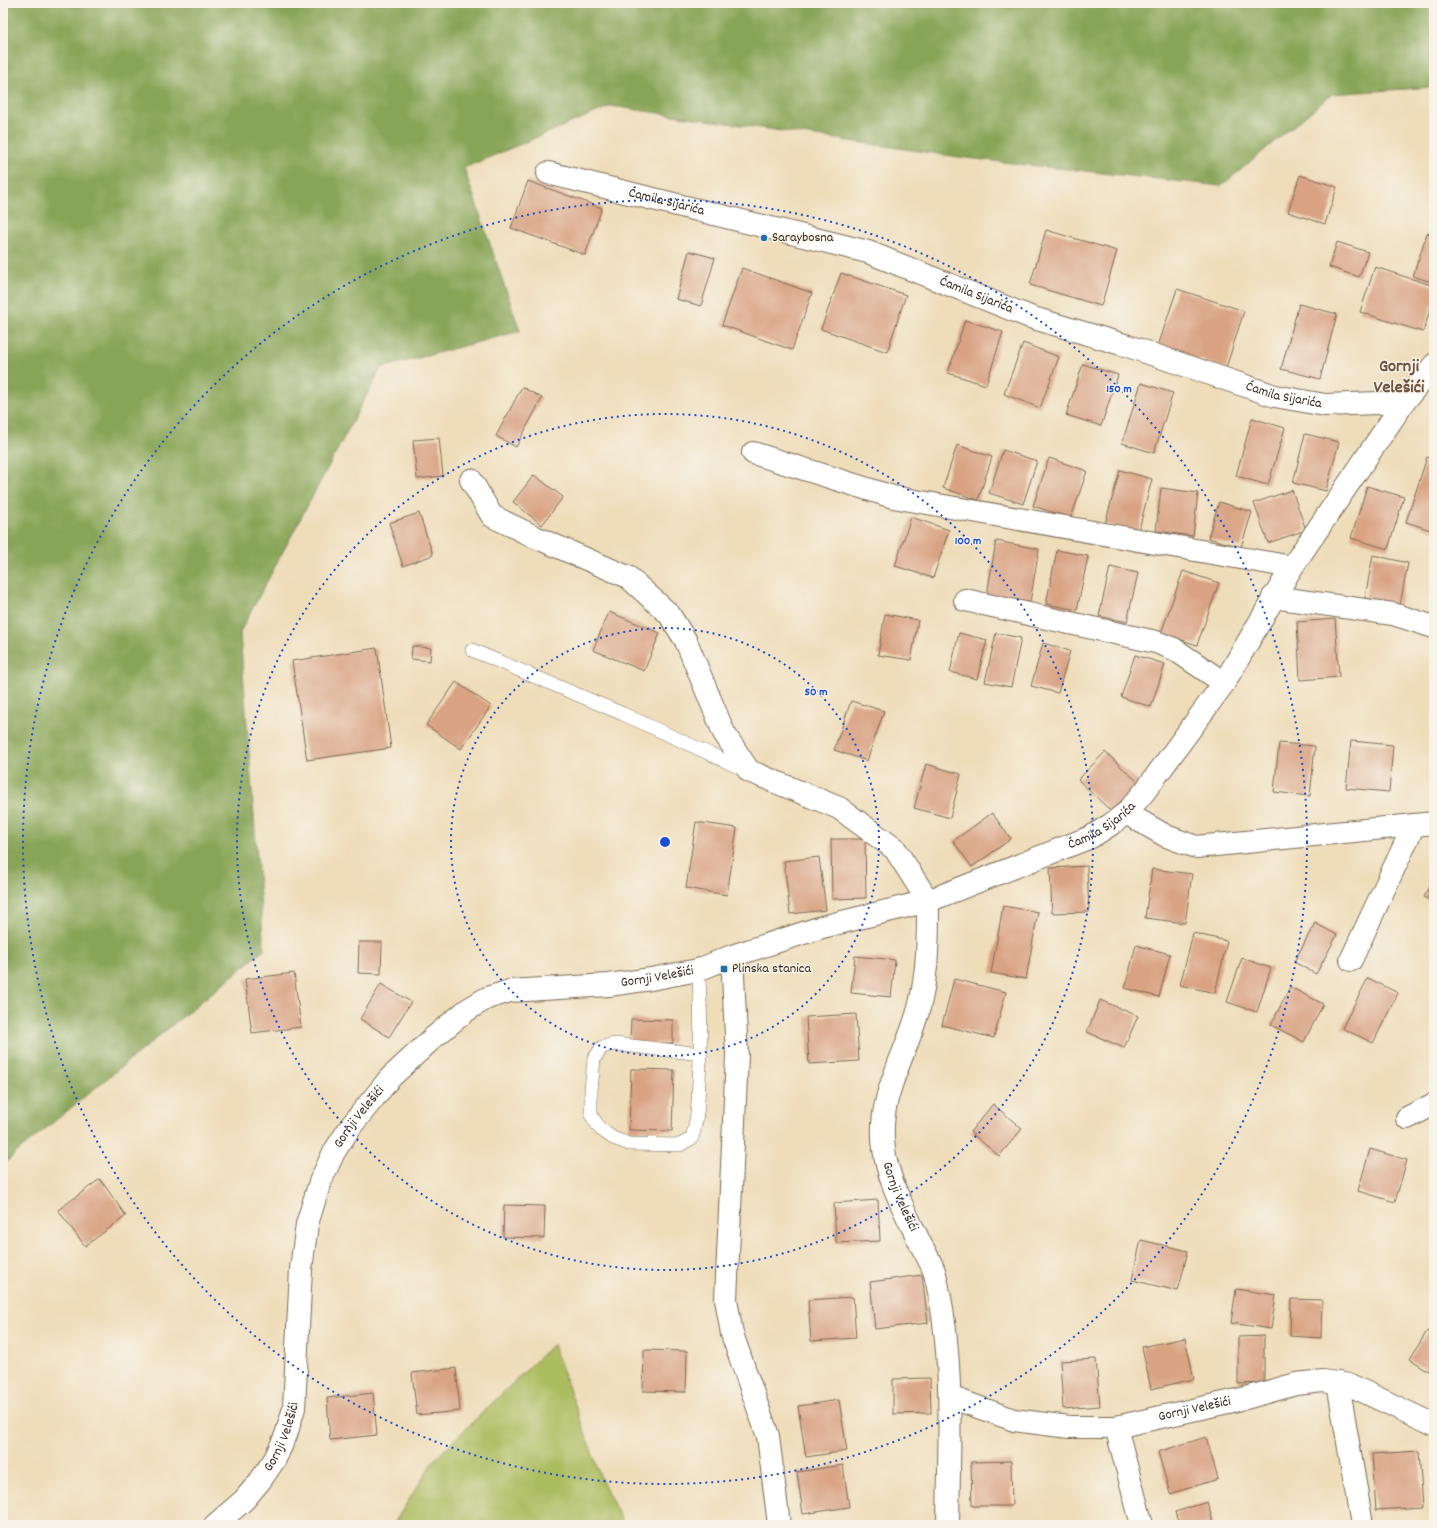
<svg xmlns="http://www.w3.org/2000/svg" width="1437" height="1528" viewBox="0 0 1437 1528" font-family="Dekko,sans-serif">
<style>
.green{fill:#abbc5f;stroke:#73733e}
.forest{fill:#88a456;stroke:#62673a}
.building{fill:#d9a383}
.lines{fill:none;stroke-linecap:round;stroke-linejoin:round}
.lane-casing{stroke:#7a6955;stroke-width:14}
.street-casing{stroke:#7a6955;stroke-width:24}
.lane{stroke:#fff;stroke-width:13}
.street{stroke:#fff;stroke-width:22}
.ring{fill:none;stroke:#1d4ed8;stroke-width:2;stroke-dasharray:2 4}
.poi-dot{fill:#1f6fb2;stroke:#f7f3e8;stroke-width:1.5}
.labels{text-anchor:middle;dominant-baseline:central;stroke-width:3;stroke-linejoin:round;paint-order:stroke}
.street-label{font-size:14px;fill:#3b2a1e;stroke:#f7f3e8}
.poi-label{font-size:14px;fill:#3b2a1e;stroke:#f7f3e8;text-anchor:start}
.district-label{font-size:18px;font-weight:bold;fill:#725441;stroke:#f7f3e8}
.centre{fill:#1d4ed8;stroke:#f7f3e8;stroke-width:2}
.ring-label{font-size:12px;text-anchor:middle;font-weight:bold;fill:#1d4ed8;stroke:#f7f3e8;stroke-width:3;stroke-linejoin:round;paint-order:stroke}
</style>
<rect width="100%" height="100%" fill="#f7f3e8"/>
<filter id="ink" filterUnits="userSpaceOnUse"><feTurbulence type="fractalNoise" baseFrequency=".025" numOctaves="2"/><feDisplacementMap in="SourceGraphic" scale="8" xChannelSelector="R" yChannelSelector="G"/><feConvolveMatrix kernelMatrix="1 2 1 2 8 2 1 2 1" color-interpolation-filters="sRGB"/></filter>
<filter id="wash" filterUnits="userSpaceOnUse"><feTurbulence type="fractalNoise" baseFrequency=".012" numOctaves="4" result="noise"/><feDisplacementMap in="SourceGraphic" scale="16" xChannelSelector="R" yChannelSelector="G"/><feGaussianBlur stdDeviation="0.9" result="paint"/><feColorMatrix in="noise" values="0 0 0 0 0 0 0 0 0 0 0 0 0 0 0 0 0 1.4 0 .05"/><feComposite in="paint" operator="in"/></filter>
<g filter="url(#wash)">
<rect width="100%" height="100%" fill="#efddba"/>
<path class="green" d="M553,1344L601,1478L624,1525H393L434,1460Z"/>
<path class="forest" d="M3,3H1434V87L1332,94L1221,186L966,158L611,106L464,168L520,331L381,368L240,632L264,950L17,1152L3,1166Z"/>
<g id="blocks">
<path class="building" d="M1300,175L1337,187L1325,224L1288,212Z
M528,181L602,208L585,255L511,228Z
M1046,230L1117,251L1101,306L1030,285Z
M1427,233L1434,235V283L1413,276Z
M1337,242L1368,252L1359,277L1329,267Z
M689,251L715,258L701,306L676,299Z
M1375,267L1434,286V298L1423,332L1360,312Z
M742,268L812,293L792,350L722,325Z
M841,273L906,295L887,352L821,329Z
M1177,289L1244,311L1226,368L1158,346Z
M1299,304L1337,314L1320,379L1281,369Z
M965,320L1003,332L986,385L948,373Z
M1023,343L1059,357L1040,408L1004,394Z
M1083,364L1118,375L1101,426L1066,415Z
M1141,383L1173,393L1154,453L1122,443Z
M522,387L542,398L516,447L496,436Z
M1252,418L1285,428L1268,485L1236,476Z
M1305,434L1339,442L1326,491L1293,483Z
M439,438L443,476L417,479L413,440Z
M957,445L992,457L978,500L943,488Z
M1003,450L1037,461L1023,504L989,493Z
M1427,457L1434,459V531L1406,522Z
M1049,458L1087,471L1071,518L1033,506Z
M1120,470L1152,479L1138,533L1105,524Z
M534,475L563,497L542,525L513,502Z
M1367,486L1404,497L1388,549L1351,538Z
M1161,488L1198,493L1193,536L1156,531Z
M1292,490L1306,530L1268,543L1254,503Z
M1219,502L1252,512L1241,547L1208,538Z
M419,513L433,555L403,566L389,523Z
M911,517L949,530L933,578L895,566Z
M996,541L1039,549L1030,602L987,595Z
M1057,550L1088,556L1077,610L1046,604Z
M1373,555L1408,563L1400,605L1365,598Z
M1110,567L1138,573L1127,622L1099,616Z
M1183,571L1219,583L1197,645L1161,633Z
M609,612L660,633L644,671L593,650Z
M885,614L918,620L911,660L878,655Z
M1335,619L1339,677L1300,680L1297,622Z
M959,633L987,640L977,679L950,672Z
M996,633L1021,638L1011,687L985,682Z
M1043,643L1070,651L1058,693L1031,686Z
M412,646L431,648L430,661L411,659Z
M377,648L391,748L307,760L292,661Z
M1135,655L1165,664L1151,707L1121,697Z
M456,682L491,706L461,749L426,725Z
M851,701L884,711L867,761L834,750Z
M1351,741L1393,745L1389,792L1346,788Z
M1279,743L1315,746L1310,796L1274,792Z
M1105,752L1140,784L1113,813L1078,780Z
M926,764L961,774L950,818L914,808Z
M992,813L1011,839L972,867L953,841Z
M696,822L737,828L727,895L686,888Z
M831,839H865L866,898L832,899Z
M819,857L826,910L790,914L784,861Z
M1087,866L1089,912L1052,913L1050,868Z
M1152,869L1192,874L1185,923L1145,918Z
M1434,880V903L1424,897Z
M1003,906L1038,912L1026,979L991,973Z
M1315,923L1337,935L1316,974L1294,962Z
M1193,933L1227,941L1215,993L1180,985Z
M359,942H382L381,974L358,973Z
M1136,945L1170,954L1159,997L1125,988Z
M855,956L895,960L891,997L851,993Z
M1242,958L1271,968L1257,1012L1227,1002Z
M294,973L301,1027L252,1033L245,979Z
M1368,978L1398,993L1373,1043L1342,1028Z
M954,979L1006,992L994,1038L942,1025Z
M381,984L411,1002L389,1037L360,1019Z
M1290,987L1323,1004L1304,1042L1271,1025Z
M1100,1000L1138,1016L1124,1048L1087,1032Z
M856,1014L859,1061L809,1064L806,1017Z
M631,1019L673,1020V1043H630Z
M631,1069L674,1070L672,1131L629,1130Z
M993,1104L1022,1129L999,1156L970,1132Z
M1370,1149L1407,1160L1395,1202L1358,1191Z
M100,1179L126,1216L85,1246L58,1210Z
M878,1200L880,1241L836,1243L834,1203Z
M504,1205L545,1206L544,1238L503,1237Z
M1141,1240L1188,1251L1178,1291L1132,1280Z
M922,1275L928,1323L875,1329L870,1282Z
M1236,1289L1276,1295L1271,1329L1231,1323Z
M853,1297L856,1338L811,1341L808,1300Z
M1291,1299L1322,1300L1321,1338L1290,1336Z
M1427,1331L1434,1336V1374L1410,1359Z
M1264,1336V1383L1238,1384V1337Z
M1185,1338L1194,1379L1151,1389L1142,1347Z
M644,1350L687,1351L686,1392L643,1391Z
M1096,1359L1100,1406L1063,1409L1060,1361Z
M456,1368L460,1411L417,1415L412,1373Z
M930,1378L931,1413L893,1414V1379Z
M373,1393L377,1435L330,1440L327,1398Z
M839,1400L847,1451L806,1457L798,1406Z
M1206,1437L1218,1479L1170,1494L1158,1452Z
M1419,1451L1423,1507L1376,1510L1372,1454Z
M1011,1461L1012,1506H972L971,1462Z
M843,1465L849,1507L803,1514L797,1472Z
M1207,1502L1214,1525H1179L1175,1512Z"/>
</g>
</g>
<g filter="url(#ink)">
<use href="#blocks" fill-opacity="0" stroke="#7a6955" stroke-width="1"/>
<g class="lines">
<g class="lane-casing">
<path id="lane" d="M472,650L623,714L745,770
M698,970C702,1008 701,1043 699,1081C698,1101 698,1119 692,1138L680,1145L629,1144L613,1138L600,1129L591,1115V1090L594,1059L602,1047L615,1044L701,1054"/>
</g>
<g class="street-casing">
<g id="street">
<path id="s1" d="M548,173L868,252L1030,317L1128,346L1275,396L1325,405L1404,402"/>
<path d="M753,453L893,497L1292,567"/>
<path d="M471,480L492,516L535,537L628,577L669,614L686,641L724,733L749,771L839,808L895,849L928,901"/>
<path d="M1273,597L1393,614L1434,627"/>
<path d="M965,600L1156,642L1174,649L1224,683"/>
<path d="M1126,813L1166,836L1196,847L1434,823"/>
<path id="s2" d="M928,901C928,936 928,970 920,1004C908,1054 876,1095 884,1149C888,1182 907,1215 921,1245C926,1254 932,1264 935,1274C955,1356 949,1441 948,1525"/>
<path d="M732,956L737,1055L726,1299L732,1334L768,1436L779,1525"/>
<path d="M1351,960L1414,825"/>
<path d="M1407,1118L1434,1104"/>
<path d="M1338,1383L1362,1525"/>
<path id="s3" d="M950,1397L1014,1420L1069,1427H1116L1246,1398L1296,1384L1323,1381L1350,1385L1434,1425"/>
<path d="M1116,1427L1142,1525"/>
<path id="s4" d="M215,1525L244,1500L260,1481L275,1459L286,1435L294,1408L301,1269L307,1224L320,1182L334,1152L351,1126L390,1078L433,1038L467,1010L487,998L510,991L609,985L651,979L698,970L732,956L822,927L928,901L1091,837L1110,825L1126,813L1145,791L1224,683L1292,567L1404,402L1434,365"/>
</g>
</g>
<use href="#lane" class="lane"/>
<use href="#street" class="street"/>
</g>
</g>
<g class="ring">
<circle cx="665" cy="842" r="214"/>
<circle cx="665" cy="842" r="428"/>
<circle cx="665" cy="842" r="642"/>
</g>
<g class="poi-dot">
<circle cx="764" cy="238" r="4"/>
<rect x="720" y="965" width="8" height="8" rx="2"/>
</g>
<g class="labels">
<g class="street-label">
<text stroke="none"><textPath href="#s1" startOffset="122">Ćamila Sijarića</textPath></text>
<text stroke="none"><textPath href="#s1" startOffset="446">Ćamila Sijarića</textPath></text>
<text stroke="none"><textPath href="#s1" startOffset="770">Ćamila Sijarića</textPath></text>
<text stroke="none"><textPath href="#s4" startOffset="1269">Ćamila Sijarića</textPath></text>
<text stroke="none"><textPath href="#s4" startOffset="797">Gornji Velešići</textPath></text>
<text stroke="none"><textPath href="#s4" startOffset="449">Gornji Velešići</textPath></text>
<text stroke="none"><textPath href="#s2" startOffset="305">Gornji Velešići</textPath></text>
<text stroke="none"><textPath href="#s3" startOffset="251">Gornji Velešići</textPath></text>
<text stroke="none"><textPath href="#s4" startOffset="113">Gornji Velešići</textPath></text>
</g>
<g class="poi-label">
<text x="772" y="238">Saraybosna</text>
<text x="732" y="969">Plinska stanica</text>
</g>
<g class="district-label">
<text x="1399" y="367">Gornji<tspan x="1399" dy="21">Velešići</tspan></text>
</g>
</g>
<circle cx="665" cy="842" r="6" class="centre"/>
<g class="ring-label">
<text x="1119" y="392">150 m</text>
<text x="968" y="544">100 m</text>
<text x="816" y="695">50 m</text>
</g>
<rect width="1437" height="1528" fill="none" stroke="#f7f3e8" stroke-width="16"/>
</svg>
